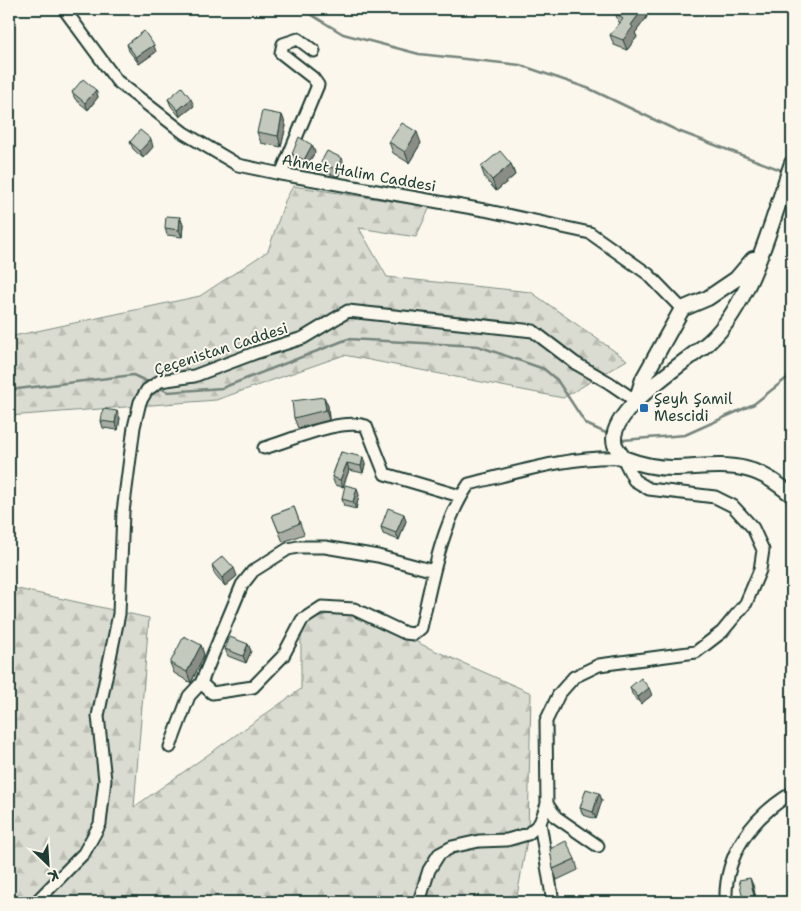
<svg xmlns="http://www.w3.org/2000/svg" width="801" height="911" viewBox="0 0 801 911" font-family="'Shantell Sans',sans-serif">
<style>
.forest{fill:url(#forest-firs);stroke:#7d8c82}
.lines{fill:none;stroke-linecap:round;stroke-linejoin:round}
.stream{stroke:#74847b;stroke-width:2.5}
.minor-casing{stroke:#1f3d34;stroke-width:15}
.major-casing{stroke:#1f3d34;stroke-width:18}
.minor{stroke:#fbf7ec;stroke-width:11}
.major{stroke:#fbf7ec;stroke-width:14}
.wall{fill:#a9ada3;stroke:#1f3d34}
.shaded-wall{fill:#898d85;stroke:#1f3d34}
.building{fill:#c4c9be;stroke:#1f3d34}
.poi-dot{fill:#1f6fb2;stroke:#fbf7ec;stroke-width:2}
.labels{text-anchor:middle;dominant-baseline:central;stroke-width:4;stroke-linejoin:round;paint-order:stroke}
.street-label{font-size:15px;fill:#1f3d34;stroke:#fbf7ec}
.poi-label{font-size:15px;fill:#1f3d34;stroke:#fbf7ec;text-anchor:start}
</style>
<defs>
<pattern id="forest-firs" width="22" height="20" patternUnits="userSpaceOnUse" patternTransform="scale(1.25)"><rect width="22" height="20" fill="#dbdcd1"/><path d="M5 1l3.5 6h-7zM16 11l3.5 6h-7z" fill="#bcbeb4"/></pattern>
</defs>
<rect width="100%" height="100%" fill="#fbf7ec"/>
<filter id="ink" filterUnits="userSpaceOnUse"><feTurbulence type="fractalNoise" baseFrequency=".02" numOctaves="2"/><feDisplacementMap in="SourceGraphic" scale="10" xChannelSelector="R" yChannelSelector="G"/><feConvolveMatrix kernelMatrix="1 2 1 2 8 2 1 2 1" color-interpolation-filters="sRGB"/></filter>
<g filter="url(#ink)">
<path class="forest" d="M293,186L430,207L416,237L359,228L387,277L531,292L627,360L563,398L344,355L216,400L9,416V337L200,296L268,251L285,201Z
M9,587L149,618L134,807L301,689V626L344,606L429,648L531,693L528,834L516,902H9Z"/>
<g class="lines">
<path class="stream" d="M302,9L343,34L419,54L520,65L590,89L678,131L781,170
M162,389L168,392L222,388L348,339L478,346L544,369L557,380L586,424L608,434
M9,390L133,375L146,381
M623,440L685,435L754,404L792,374"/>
<g class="minor-casing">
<path id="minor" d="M64,9L117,81L184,133L238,165L281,174L484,210L590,233L648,274L682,309
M281,174L318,85L313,78L281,53L283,44L298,39L314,51
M264,448C292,440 339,418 366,426L385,474L460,496
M201,683L212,693L253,687L283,656L302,620L322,607L354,609L405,633L414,634L421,628C432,580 441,525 469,484C519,472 571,455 623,458L634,480L649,489L715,497L733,506L753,528L763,550L760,570L746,603L722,632L696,652L599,665L574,677L559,694L546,721L547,804L540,823L528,834L507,840L479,841L452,847L439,854L429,870L419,902
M170,747L189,696L201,683L242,585L253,571L288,549L298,547H325L378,556L434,571
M547,804L556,817L598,846
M540,823L553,902
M36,902L84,853L100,824L105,780L98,716L119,614L123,512L134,427L140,402L147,390L160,381L194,376L255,353L303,338L348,311L533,331L575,363L608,382L636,401
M726,902C724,855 752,817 792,793"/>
</g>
<g class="major-casing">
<path id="major" d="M792,163C773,217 752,303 709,342C688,361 604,412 615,445C617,450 621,454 623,458C639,464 655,468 672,468C696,468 722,463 746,469C764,473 778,484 792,495
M637,398L643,379L682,309L708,298L736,279L753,259"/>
</g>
<use href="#minor" class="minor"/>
<use href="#major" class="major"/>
</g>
<path class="wall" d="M617,9H644L647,17L635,33L637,37L627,50L614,45L610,35L620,23L618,21L615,12Z
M127,44L156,52L139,64L129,51Z
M96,90L98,97L88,110L75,99L72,92Z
M168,99L194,106L180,117L171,106Z
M282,115L286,126L281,147L261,143L257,132Z
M130,142L153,147L143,158L133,149Z
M389,142L421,143L409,163L393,153Z
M315,152L306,167L295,161L292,154Z
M320,164L344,165L338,177L323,171Z
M511,164L515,175L496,191L485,178L481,167Z
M180,217L183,225L182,237L167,235L165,228Z
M324,397L328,406L329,420L298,428L294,418Z
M120,418L118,430L103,428L101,421Z
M341,452L365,464L363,473L349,470L343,487L335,485L332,477Z
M359,495L356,509L344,506L342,499Z
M294,507L304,534L283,542L272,515Z
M406,521L399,540L383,534L381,527Z
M212,565L237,576L225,586L214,573Z
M248,644L251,651L246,663L228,656L225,649Z
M201,645L204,655L191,683L174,673L170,663Z
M630,687L652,695L641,704L632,694Z
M599,793L602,800L596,819L583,815L580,808Z
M575,859L578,870L557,880L553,869Z
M753,885L757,902H744L743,899Z"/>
<path class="shaded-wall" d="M643,9H644L647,17L635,33L637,37L627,50L623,40L631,25Z
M154,45L156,52L139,64L136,57Z
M96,90L98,97L88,110L85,103Z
M191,99L194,106L180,117L178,110Z
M282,115L286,126L281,147L278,136Z
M417,132L421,143L409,163L405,152Z
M151,139L153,147L143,158L140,151Z
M312,145L315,152L306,167L304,160Z
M342,158L344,165L338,177L336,169Z
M511,164L515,175L496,191L492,180Z
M180,217L183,225L182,237L179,230Z
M324,397L328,406L329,420L326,410Z
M117,411L120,418L118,430L115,423Z
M363,457L365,464L363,473L361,466Z
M347,463L349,470L343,487L340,480Z
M357,488L359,495L356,509L353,502Z
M404,514L406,521L399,540L396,533Z
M234,568L237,576L225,586L222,578Z
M248,644L251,651L246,663L243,656Z
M201,645L204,655L191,683L187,672Z
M649,688L652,695L641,704L638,697Z
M599,793L602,800L596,819L593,812Z
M750,878L753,885L756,902L754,896Z"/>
<path class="building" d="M617,9H643L631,25L633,27L623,40L610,35L623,19L615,12Z
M144,31L154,45L136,57L127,44Z
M83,79L96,90L85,103L72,92Z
M182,87L191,99L178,110L168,99Z
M262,111L282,115L278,136L257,132Z
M402,123L417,132L405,152L389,142Z
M140,130L151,139L140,151L130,142Z
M299,137L312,145L304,160L292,154Z
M327,151L342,158L336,169L320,164Z
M500,151L511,164L492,180L481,167Z
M166,216L180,217L179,230L165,228Z
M324,397L326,410L294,418L292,401Z
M103,409L117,411L115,423L101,421Z
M341,452L363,457L361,466L347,463L340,480L332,477Z
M345,485L357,488L353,502L342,499Z
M294,507L300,523L279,532L272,515Z
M388,508L404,514L396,533L381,527Z
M223,556L234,568L222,578L212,565Z
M184,636L201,645L187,672L170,663Z
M230,637L248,644L243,656L225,649Z
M641,678L649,688L638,697L630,687Z
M586,789L599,793L593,812L580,808Z
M566,841L575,859L553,869L550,849Z
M750,878L754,896L743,899L739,880Z
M526,900L541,901V902H526Z"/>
</g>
<rect class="poi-dot" x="639" y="403" width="10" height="10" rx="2.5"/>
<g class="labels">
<g class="street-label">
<text transform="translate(359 173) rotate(10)">Ahmet Halim Caddesi</text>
<text transform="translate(221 349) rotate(-18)">Çeçenistan Caddesi</text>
</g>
<g class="poi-label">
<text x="654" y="399">Şeyh Şamil<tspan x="654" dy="17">Mescidi</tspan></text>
</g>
</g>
<rect width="801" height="911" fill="none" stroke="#fbf7ec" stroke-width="30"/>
<rect x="15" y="15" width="771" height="881" fill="none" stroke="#1f3d34" stroke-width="2" filter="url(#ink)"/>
<g transform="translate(48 864) rotate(155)" stroke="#fbf7ec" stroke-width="4" paint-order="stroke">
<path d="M0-4L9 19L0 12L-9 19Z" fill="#1f3d34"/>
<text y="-8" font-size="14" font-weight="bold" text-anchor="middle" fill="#1f3d34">K</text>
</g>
</svg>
